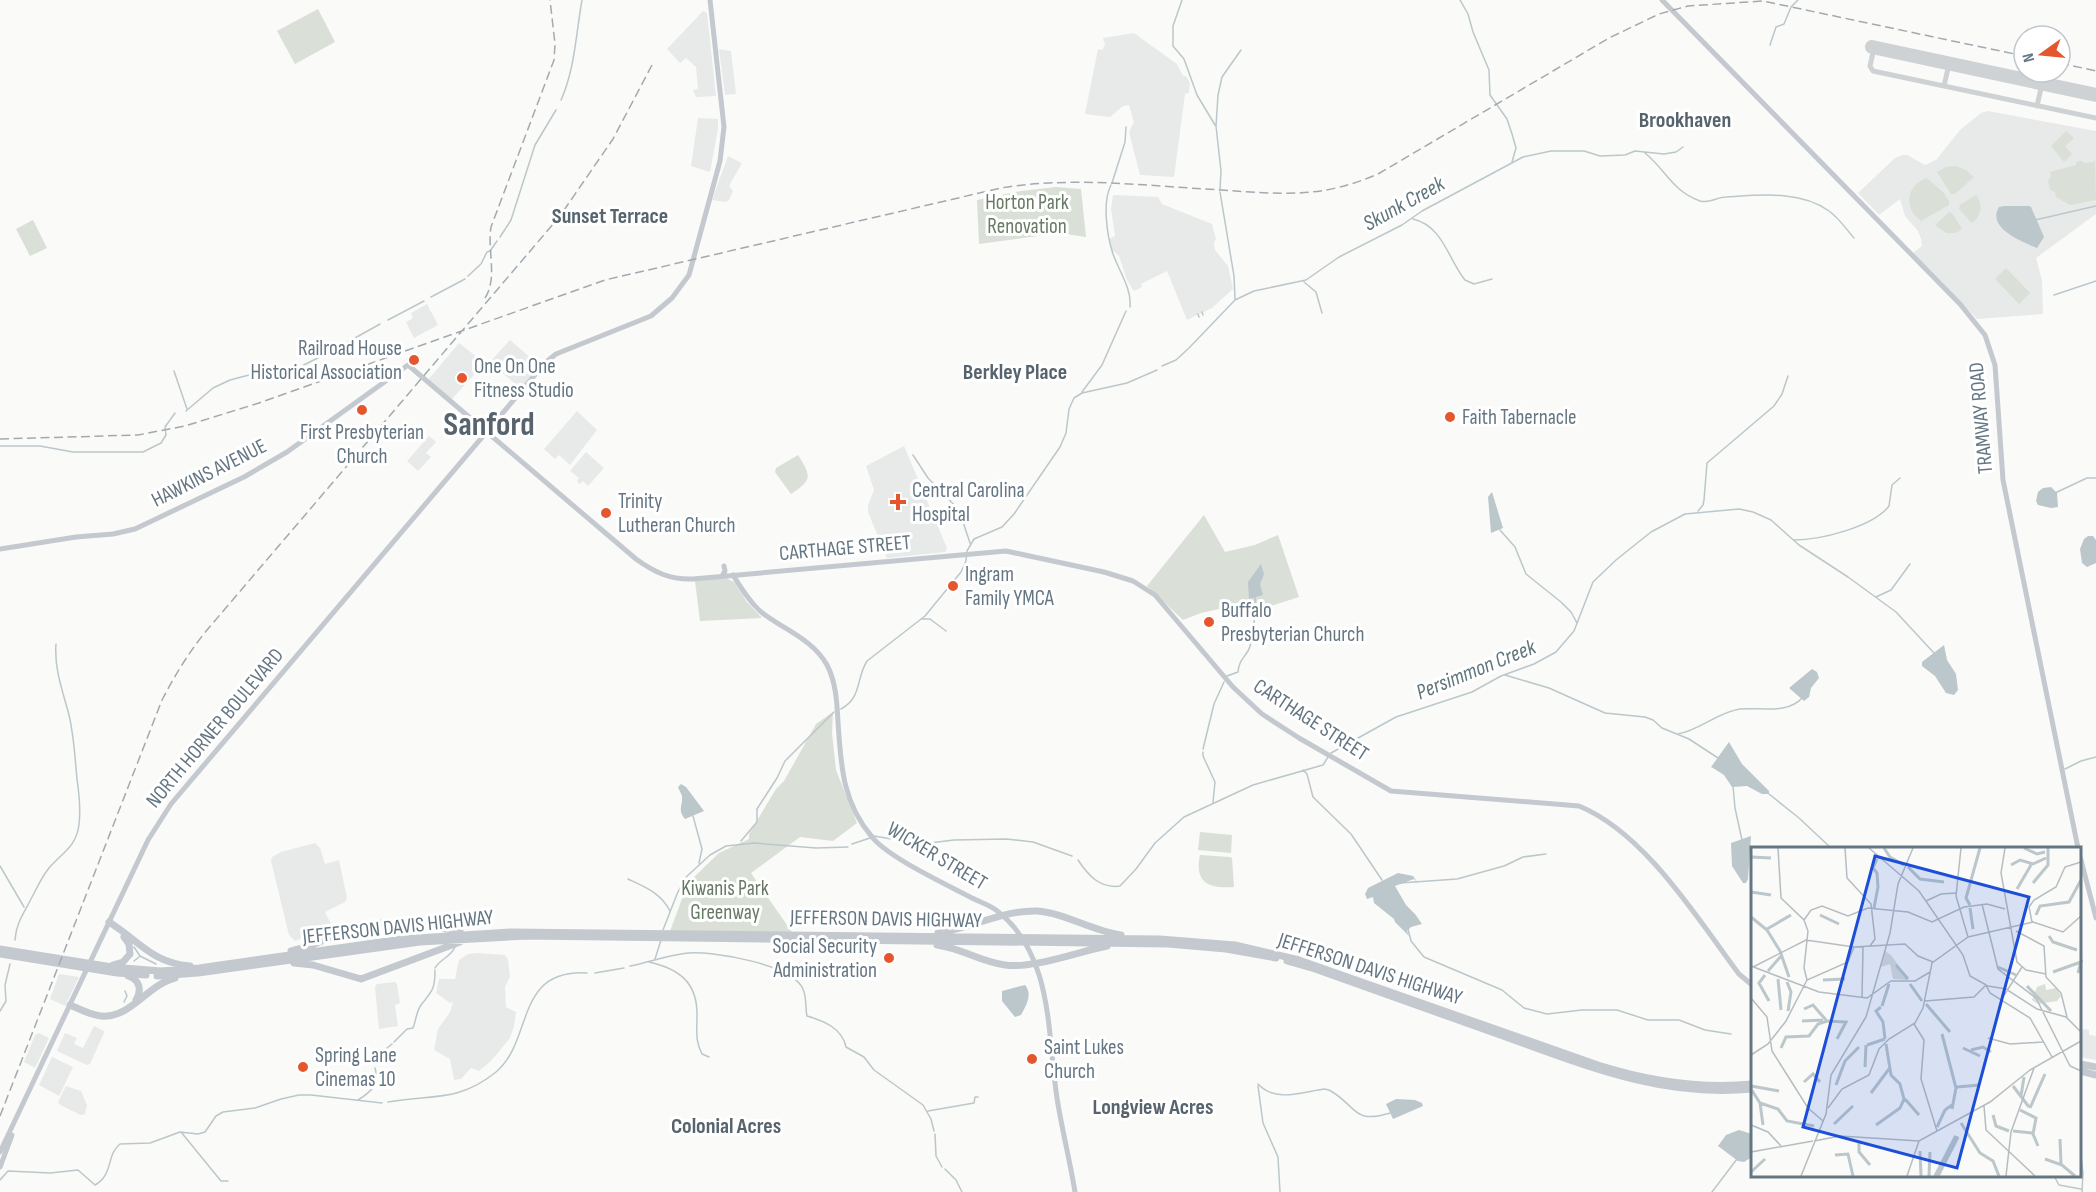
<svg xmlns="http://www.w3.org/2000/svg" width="2096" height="1192" viewBox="0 0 2096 1192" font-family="'Sofia Sans Condensed',sans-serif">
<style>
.built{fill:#e8e9e9}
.green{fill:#dadfd7}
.water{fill:#bbc7cb}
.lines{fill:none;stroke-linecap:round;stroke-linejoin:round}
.stream{stroke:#bbc7cb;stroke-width:1.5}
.taxiway{stroke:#ced2d4;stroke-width:5}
.runway{stroke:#ced2d4;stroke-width:14}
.major{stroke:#c3c9ce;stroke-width:5}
.highway{stroke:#c3c9ce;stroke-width:7}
.rail{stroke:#a2aab0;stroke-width:1.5;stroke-dasharray:9 4.5;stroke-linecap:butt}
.poi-dot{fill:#e4572e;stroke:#fff;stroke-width:2}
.labels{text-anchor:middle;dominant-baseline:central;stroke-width:6;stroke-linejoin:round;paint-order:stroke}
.park-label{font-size:21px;fill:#687a64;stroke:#fff}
.poi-label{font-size:21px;fill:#657683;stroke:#fff;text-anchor:start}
.street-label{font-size:21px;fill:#657683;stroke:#fff}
.neighbourhood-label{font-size:22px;font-weight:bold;fill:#57646e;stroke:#fff}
.water-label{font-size:22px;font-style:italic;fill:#60757c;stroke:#fff}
.town-label{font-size:33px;font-weight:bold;fill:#57646e;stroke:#fff}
.inset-river{fill:none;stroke:#bbc7cb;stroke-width:3}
.inset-road{fill:none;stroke:#b5bdc2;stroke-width:1.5}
.view{fill:#1d4ed8;fill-opacity:0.15;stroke:#1d4ed8;stroke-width:3}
.inset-edge{fill:none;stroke:#657683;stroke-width:3}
</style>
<rect width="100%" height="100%" fill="#fafaf8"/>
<path class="built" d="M703,11L707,13L716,96L696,97L693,90L698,89L696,67L686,58L680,63L667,49Z
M1134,33L1177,64L1183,76H1186L1190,83L1189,93L1185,94L1174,177L1140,175L1129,132L1134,122L1129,105L1123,106L1110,117L1085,114L1098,49L1102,50L1105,45L1103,38Z
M719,49L731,51L736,94L725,95Z
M1988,111L2096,131V214L2036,258L2042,280L2043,314L1977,319L1913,253L1922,246L1921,239L1918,231L1905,216L1900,199L1879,215L1858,193L1895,158L1902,155H1907L1925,165L1936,160L1960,130L1981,113Z
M698,118L718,119V129L710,172L691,166Z
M728,156L742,163L729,186L733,191L729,200L726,202L712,200Z
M1113,195L1158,197L1162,204L1212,224L1216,239L1214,243L1215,250L1228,266L1233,289L1212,308L1187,320L1167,271L1141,284L1142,287L1134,291L1127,280L1119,256L1112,250L1109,239L1115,236L1111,209Z
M427,304L438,325L414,338L406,322L413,318L411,313Z
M510,340L540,366L521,389L490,362Z
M459,343L482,361V366L451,400L428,380Z
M577,411L597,430L570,465L559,455L555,459L544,449Z
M429,436L436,442L426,453L431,457L418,471L407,461Z
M904,446L942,536L947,549L945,552L887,558L868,512V505L874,490L866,466Z
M586,452L604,468L588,486L583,481L580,484L577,481L579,478L570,471Z
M315,843L320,848L325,864L339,860L347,898L345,902L325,912L332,926L295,941L289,935L271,861L272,857L281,852Z
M477,953L505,955L508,960L510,977L505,987L506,1007L516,1012L514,1026L510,1038L491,1061L479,1071L471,1068L461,1079L454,1080L450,1059L434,1050L438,1029L450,1012L453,1002L450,1003L436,993L439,979H455L459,960L468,954Z
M59,974L79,977L65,1006L50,999Z
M395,982L397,984L400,1003L395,1005L398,1026L379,1029L375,987L377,984Z
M94,1026L104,1031V1033L90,1064L87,1065L57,1051L65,1033L77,1038L74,1044L83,1048Z
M2083,1029L2089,1030V1035L2096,1036V1060L2080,1057V1038Z
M39,1033L49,1038L35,1068L24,1062L35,1035Z
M52,1057L73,1067L59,1096L39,1085Z
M66,1086L81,1091L87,1105L85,1114L81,1115L60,1105L58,1102Z"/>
<path class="green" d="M318,9L335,42L295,64L277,31Z
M2066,131L2074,138L2065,146L2072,154L2064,162L2051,146Z
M2095,158L2096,200L2070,205L2056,197L2055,192L2050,190L2048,180L2051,177L2050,172L2076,165V162L2081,161L2085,163L2094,162Z
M1956,166L1966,170L1974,177L1955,194H1951L1937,172L1946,167Z
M1927,178L1943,192L1949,201V205L1921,221C1903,208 1906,185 1927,178Z
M1056,187L1081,189L1086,237L1059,233L979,244L977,200L1021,191Z
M1976,195C1983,205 1982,215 1972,223L1959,209L1960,205Z
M1949,212L1952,213L1962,229L1955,233H1946L1935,225Z
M33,220L47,248L30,256L16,229Z
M2006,268L2030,293L2019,304L1995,279Z
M798,455C812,477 812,480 791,494L775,472L776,468Z
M1204,515L1225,552L1255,545L1278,535L1299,597L1242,615L1237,605L1201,613L1183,620L1147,586Z
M726,578L734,582L747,602L762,618L700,621L695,581Z
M833,712L832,733L836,770L857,823L833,841L800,837L751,873L796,938L669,934L683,896L693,878L719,853L749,839V834L776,789L784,781L816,724Z
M1200,832L1232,835L1231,853L1198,850Z
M1200,855L1230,857L1232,858L1234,887C1209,889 1194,883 1200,855Z"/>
<path class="water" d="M2005,206H2029L2031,207L2044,237L2037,248C2023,242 1986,228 1999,207Z
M2051,487L2057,493L2058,507L2051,508L2038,505L2036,501L2038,492L2043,488Z
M1492,492L1503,528L1491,533L1488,497Z
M2088,536H2093L2096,540V563L2087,567L2082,563L2080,549L2084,539Z
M1261,564L1264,574L1260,584L1263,595L1249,599L1248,582Z
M1944,645L1947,660L1956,674L1958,690L1954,695L1946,693L1935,676L1922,666V662Z
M1812,669L1817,672L1819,678L1811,688L1809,697L1804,701L1789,688Z
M1729,742L1742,764L1769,791V794H1762L1747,786L1732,787L1724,775L1713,768L1711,767Z
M681,784L686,787L704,811L685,819C677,810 683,806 682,796C681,793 679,790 678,787Z
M1751,836L1748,879L1746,883H1743L1732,866L1731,843Z
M1398,873L1413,876L1418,883L1414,879L1395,886L1406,905L1415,914L1422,924L1411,927L1407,931L1409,936L1395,922L1394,919L1374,903L1373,897L1367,899L1365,894L1368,888Z
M1025,985C1033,994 1026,1006 1021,1015L1015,1017L1002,1001V991Z
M1396,1099L1415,1100L1422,1103L1423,1106L1393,1119L1386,1104Z
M1739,1130L1752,1134V1157L1744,1162L1738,1161L1718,1146L1726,1135Z"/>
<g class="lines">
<path class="stream" d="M1182,0L1173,26V46L1184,59L1197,95L1215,125
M1460,0L1468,14L1473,32L1489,70L1490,95L1507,119L1512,134L1516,148L1512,162
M1770,45L1776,27L1784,24L1791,7L1798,0
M561,100C575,69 576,33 582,0
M1645,153C1666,170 1672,191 1700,201C1710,204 1716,197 1726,197C1759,195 1800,190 1829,211C1839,218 1846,229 1854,238
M1112,183L1125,142L1126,127
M1111,185C1102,202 1107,236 1113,254C1119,271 1132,289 1130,307
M1220,189L1221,171L1216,126L1218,95L1222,77L1241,50
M1220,192L1234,276L1235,299
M1413,219C1443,226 1448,259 1465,280L1474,284L1492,279
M2035,220L2096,206
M500,237L511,220L535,145L556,110
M468,276L481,264L487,252L490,251L497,241
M1304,282L1316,292L1322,313
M2054,295L2096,281
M431,297L465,279
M1202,312L1203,315
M1198,314L1199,317
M388,320L424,301
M346,343L380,324
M1162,366L1176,360L1189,348L1235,300L1254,291L1306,280L1339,257L1402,225L1422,211L1523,157L1551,151H1584L1600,156L1625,155L1635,151L1664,154L1676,152L1683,147
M174,371L187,409
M1082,392L1102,365L1126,311
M186,411L213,388L230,380L249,375L278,374L300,367L343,345
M0,446H40L73,452H143L161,443L166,435L165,427L175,413
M913,455L928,478L959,510L970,543
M2055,493L2087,478H2096
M1698,511L1703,505L1704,500L1707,463L1774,406L1782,394L1788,376
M1500,530L1515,547L1526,574L1561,602L1571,612L1577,623
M1794,540C1820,540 1873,527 1889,506L1892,485L1900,478
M1876,597L1891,590L1910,564
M922,619H930L946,631
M1505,675L1549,688L1605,713L1645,717L1653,720L1662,728L1689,739L1718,758
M1227,676L1238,672C1239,661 1243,659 1248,651C1253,643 1256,608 1255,597
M841,709C862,698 856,678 867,661L925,616L961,572L966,561L967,551L974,539L1002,527L1014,514L1060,447L1066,433L1069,409L1074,398L1082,393L1127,383L1157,370
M1678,734C1700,730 1718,712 1740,709C1760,707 1788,715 1803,697
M1203,749L1214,704L1224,682
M1203,752V756L1215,782L1213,802
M1331,753L1396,717L1472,692L1501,676L1534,664L1556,652L1574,631L1593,582L1616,560L1651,532L1685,514L1739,509L1753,512L1771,520L1799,545L1848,577L1896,612L1934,653
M2065,769L2081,761L2096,757
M1303,770L1307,774L1313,797L1351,834L1382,880
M1733,786L1735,808L1742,840
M1769,794L1799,818L1831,848
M693,816L702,849L699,863
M874,836L921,844L954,840L1006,839L1033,842L1072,856
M741,841L757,822V809L777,778L785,761L834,712
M852,844L870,838
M1078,860C1088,875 1100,889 1120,886L1136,869L1155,843L1184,817L1253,785L1323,765L1328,757
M0,866L24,907
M628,879C645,887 661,893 670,911
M1400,883L1457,879L1504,866L1523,857L1546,854
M459,924L460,915L481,912
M1408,929L1411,941L1424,957L1502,990L1524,1008L1547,1014L1582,1010H1617L1648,1020H1679L1705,1030L1731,1034
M663,930L677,894L685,878L710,855L726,846L754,843L816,848L848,847
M15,940C16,923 24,913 31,899C37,888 41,878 49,868C62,853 77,846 79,824C81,809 79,793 77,779C75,758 74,736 69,715C63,692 54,669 56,644
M134,947L140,956L156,964
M655,959L661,940
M134,961L139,957
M649,962C680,969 698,983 697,1017C697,1031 695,1041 702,1054L709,1057
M630,966C650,962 668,955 688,953C713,951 792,964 803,989C807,998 805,1007 807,1016C824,1021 842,1028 846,1047L864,1057L874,1070L923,1105L931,1119L934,1131
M435,968C440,959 451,957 455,947
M595,973L624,968
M124,1002L127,996L125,991
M0,1011L6,1001L5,985L10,964
M394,1042L407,1029L413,1028C416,1021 416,1012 421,1005C432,991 435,990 435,970
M382,1052L392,1044
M374,1058L376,1055
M1258,1084C1276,1103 1302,1092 1324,1089L1329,1090C1357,1105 1352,1125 1390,1113
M1258,1086L1263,1123L1278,1157L1280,1192
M358,1100C371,1092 380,1084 375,1068
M388,1102C430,1094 458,1103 496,1072C534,1040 514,969 587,973
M928,1111L974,1103L975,1097H978
M181,1132L221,1181H228
M935,1134L936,1156L942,1167
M2080,1148L2083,1173L2082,1192
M945,1169L956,1180L962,1192
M2054,1176L2059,1185L2081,1189
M0,1180L8,1171L50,1173L78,1170L95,1185C114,1174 106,1155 120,1144L150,1143L180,1132L198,1134L205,1132L216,1116L223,1112L255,1108L281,1099L299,1095H311L382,1103
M1712,1192L1737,1159"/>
<path class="taxiway" d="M1874,48L1870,66L1873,71L2096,118
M1944,86L1949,64
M2037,106L2042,84"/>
<path class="runway" d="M1872,47L2096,95"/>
<path class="major" d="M1662,0L1960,304L1985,335L1995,365L2003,480L2078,848
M0,549L76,537L113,534L135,529L244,477L287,452L408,365L636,559C654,572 670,580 693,579L1006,551L1104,572L1133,581L1155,595L1233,687L1262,714L1299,738L1391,791L1579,806C1645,833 1697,918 1739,974L1752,985
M733,575C741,588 749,601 760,611C782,629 813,639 827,665C836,682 837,703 838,722C841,765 842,802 872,837C889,858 946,884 972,898C980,902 989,905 996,910C1054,954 1047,1034 1057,1098C1062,1130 1070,1161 1075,1192
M722,576L725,571L724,566
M2080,856L2096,918
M0,1152L148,840L171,804L545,363L556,354L651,316L672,298L689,275L720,161L724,127L710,0
M0,1167L12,1135"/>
<path class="highway" d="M109,922C138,940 152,963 190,966
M938,933C971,928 1003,910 1037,911C1065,913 1092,931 1121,935
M937,945C961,948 981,962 1005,965C1033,969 1077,952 1107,946
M0,949L112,967L161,971L199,968L402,939L511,932L1160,939L1235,945L1299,960L1598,1065C1649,1081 1699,1089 1752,1084
M291,951L310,946L357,926L380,923L460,930
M0,954L117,973L146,975
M1287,961L1315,969C1377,991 1439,1013 1500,1035C1584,1065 1661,1098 1752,1089
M294,963L313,965L361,979L460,942
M113,965L123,962L130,954L129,944L124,937
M128,976C140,980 142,990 136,1000
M157,976L198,973L420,942L527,936L1168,944L1226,949L1276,958
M70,1005C80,1009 90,1015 101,1016C130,1019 147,985 175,978
M2080,1064L2096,1067
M2080,1071L2096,1075"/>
<path class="rail" d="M2060,63L2096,71
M485,298C498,278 487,250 491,227L554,60L555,44L550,0
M0,439L138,435L185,426L259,403L605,280L1001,188C1073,176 1148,186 1221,190C1282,194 1320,199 1378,174L1609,38L1659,14L1688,6L1763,1L2024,56
M0,1116L162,700C175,675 189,652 207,630L560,216L613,139L652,65"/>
</g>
<g class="poi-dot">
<circle cx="414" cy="360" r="6"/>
<circle cx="462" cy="378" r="6"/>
<circle cx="362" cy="410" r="6"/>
<circle cx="1450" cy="417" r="6"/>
<path d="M895 493h6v6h6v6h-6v6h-6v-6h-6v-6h6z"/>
<circle cx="606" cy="513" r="6"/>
<circle cx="953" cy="586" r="6"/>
<circle cx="1209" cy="622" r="6"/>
<circle cx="889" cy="958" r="6"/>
<circle cx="1032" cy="1059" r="6"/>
<circle cx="303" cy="1067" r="6"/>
</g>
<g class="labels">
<g class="park-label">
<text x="1027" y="202">Horton Park<tspan x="1027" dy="24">Renovation</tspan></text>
<text x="725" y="888">Kiwanis Park<tspan x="725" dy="24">Greenway</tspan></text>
</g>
<g class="poi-label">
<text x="402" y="348" text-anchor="end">Railroad House<tspan x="402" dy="24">Historical Association</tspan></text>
<text x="474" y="366">One On One<tspan x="474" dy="24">Fitness Studio</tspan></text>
<text x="1462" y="417">Faith Tabernacle</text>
<text x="362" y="432" text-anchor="middle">First Presbyterian<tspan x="362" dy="24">Church</tspan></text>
<text x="912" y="490">Central Carolina<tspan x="912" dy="24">Hospital</tspan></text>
<text x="618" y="501">Trinity<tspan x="618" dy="24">Lutheran Church</tspan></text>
<text x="965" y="574">Ingram<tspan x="965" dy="24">Family YMCA</tspan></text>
<text x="1221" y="610">Buffalo<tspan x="1221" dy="24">Presbyterian Church</tspan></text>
<text x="877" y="946" text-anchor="end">Social Security<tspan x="877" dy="24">Administration</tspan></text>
<text x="1044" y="1047">Saint Lukes<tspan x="1044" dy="24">Church</tspan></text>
<text x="315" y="1055">Spring Lane<tspan x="315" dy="24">Cinemas 10</tspan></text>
</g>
<g class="street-label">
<text transform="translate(1981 418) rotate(-95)">TRAMWAY ROAD</text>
<text transform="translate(209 473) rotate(-27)">HAWKINS AVENUE</text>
<text transform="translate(845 548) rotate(-5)">CARTHAGE STREET</text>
<text transform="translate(1311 720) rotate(33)">CARTHAGE STREET</text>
<text transform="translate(215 728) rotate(-50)">NORTH HORNER BOULEVARD</text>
<text transform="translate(937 856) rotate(31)">WICKER STREET</text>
<text transform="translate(886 919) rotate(1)">JEFFERSON DAVIS HIGHWAY</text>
<text transform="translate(398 927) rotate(-6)">JEFFERSON DAVIS HIGHWAY</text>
<text transform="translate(1370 969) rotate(18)">JEFFERSON DAVIS HIGHWAY</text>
</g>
<g class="neighbourhood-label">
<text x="1685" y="120">Brookhaven</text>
<text x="610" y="216">Sunset Terrace</text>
<text x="1015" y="372">Berkley Place</text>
<text x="1153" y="1107">Longview Acres</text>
<text x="726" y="1126">Colonial Acres</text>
</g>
<g class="water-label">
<text transform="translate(1404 204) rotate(-29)">Skunk Creek</text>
<text transform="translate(1476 670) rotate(-22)">Persimmon Creek</text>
</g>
<g class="town-label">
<text x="489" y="425">Sanford</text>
</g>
</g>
<g transform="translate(1751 847)">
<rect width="330" height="330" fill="#fafaf8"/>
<path d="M134,104L141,109L157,133L142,132L139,117L130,120ZM294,137L295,143L305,141L310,149L306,154L287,157L281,153L286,140Z" fill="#dadfd7"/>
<path class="inset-river" d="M133,1L139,10L153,18M273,1L286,7L294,5M0,10L20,11M260,18L269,13L282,17L295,11M157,20L169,32L193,35M282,36L297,18V1M266,42L280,18M0,45L20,48M219,58L215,51L229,1M123,61L127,40L126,26L122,21L126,12M219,61L222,82M69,68L88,77M285,68L289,59L318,55L330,33M0,70L16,83L29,104L38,130M16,82L40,68M298,89L302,95L326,103M145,118L157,132M247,120L265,128M17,124L31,108M302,125L330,115L327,126M14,128L8,136L18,154M27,132L30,163M72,133L94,132M36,135L40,145L37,164M159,137L171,154M276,139L300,164M175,157L199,185M131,159L138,137M130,160L125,164L132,175L134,192M53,162L62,158L75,173M51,174L72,173M191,187L205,241L201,262M116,198L134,192M30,201L35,190L58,189L67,177L76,174L95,175L86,192M212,201L229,209M220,203L232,200L240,205M114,220L115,198M53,235L62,227L69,235M85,238L94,214L108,200M0,239L28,244M262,239L278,260M206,240L229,238M0,242L9,256L27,262L36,274L63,279M120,246L138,222M270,249L273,230M154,252L168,268M9,256L12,278M279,261L294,227M269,263L285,271L282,287L287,299M242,268L245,279L258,284M210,276L229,306L242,314L248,329M83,277L102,259M125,278L149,261L153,252L149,237L140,228L135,197M186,280L194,263L201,258M262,284L281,286M309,292L310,317M108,294V305L119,318M169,304L170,329M84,308L97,307L102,329M294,312L311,318L324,329M0,325L14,312M178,329L179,305M184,329L204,290L207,291M187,329L207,290"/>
<path class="inset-road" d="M27,1L30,51L53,73L57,84L53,121L56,133M94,1L96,31L120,57L124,92L119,99M118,1L168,44L212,108L219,129L237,139L255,142L286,162L315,170L330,185M254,1L250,26L266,115L275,123L295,127M175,54L190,47L205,46M231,57L247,122L285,151L319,219L330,224M53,73L60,63L71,59L97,69L117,61L157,65L181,75L213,60L236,57L254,62M281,75L278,60L283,53L305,40L314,20L330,15M265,84L293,99L295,130L310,146L316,170M217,90L282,75L312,85L330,69M0,119L68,145L116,151L140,134H164L179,125M2,120L55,93L103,100L154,97L167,109L182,115M111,150L112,100M0,151L16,170L21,204L57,261L72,274M250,153L271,120M174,154L223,150L235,138L239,146L279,171L301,210M163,177L173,193L170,232L186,284M237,191L259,197L292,195M0,208L17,197L35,174L56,133L97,115L103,100M233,259L235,283L284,329M77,261L91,242L118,228L128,202L138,192L164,176L172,161L181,116L217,90L205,49L210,1M0,278L17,285L30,299M63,294L89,289L168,294L239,255L279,223L330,194M0,305L62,294M50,329L75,267L80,228L115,170L139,86L147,37L162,1M156,329L168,294M255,329L260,285L283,221"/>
<path class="view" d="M124,9L278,50L206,321L52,280Z"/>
<rect width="330" height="330" class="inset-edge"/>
</g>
<g transform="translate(2042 54) rotate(255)"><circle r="28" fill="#ffffff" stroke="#c1c8cd" stroke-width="1.5"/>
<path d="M0-4.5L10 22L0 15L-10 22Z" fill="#e4572e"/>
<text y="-9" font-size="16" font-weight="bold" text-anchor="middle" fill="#657683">N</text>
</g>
</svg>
